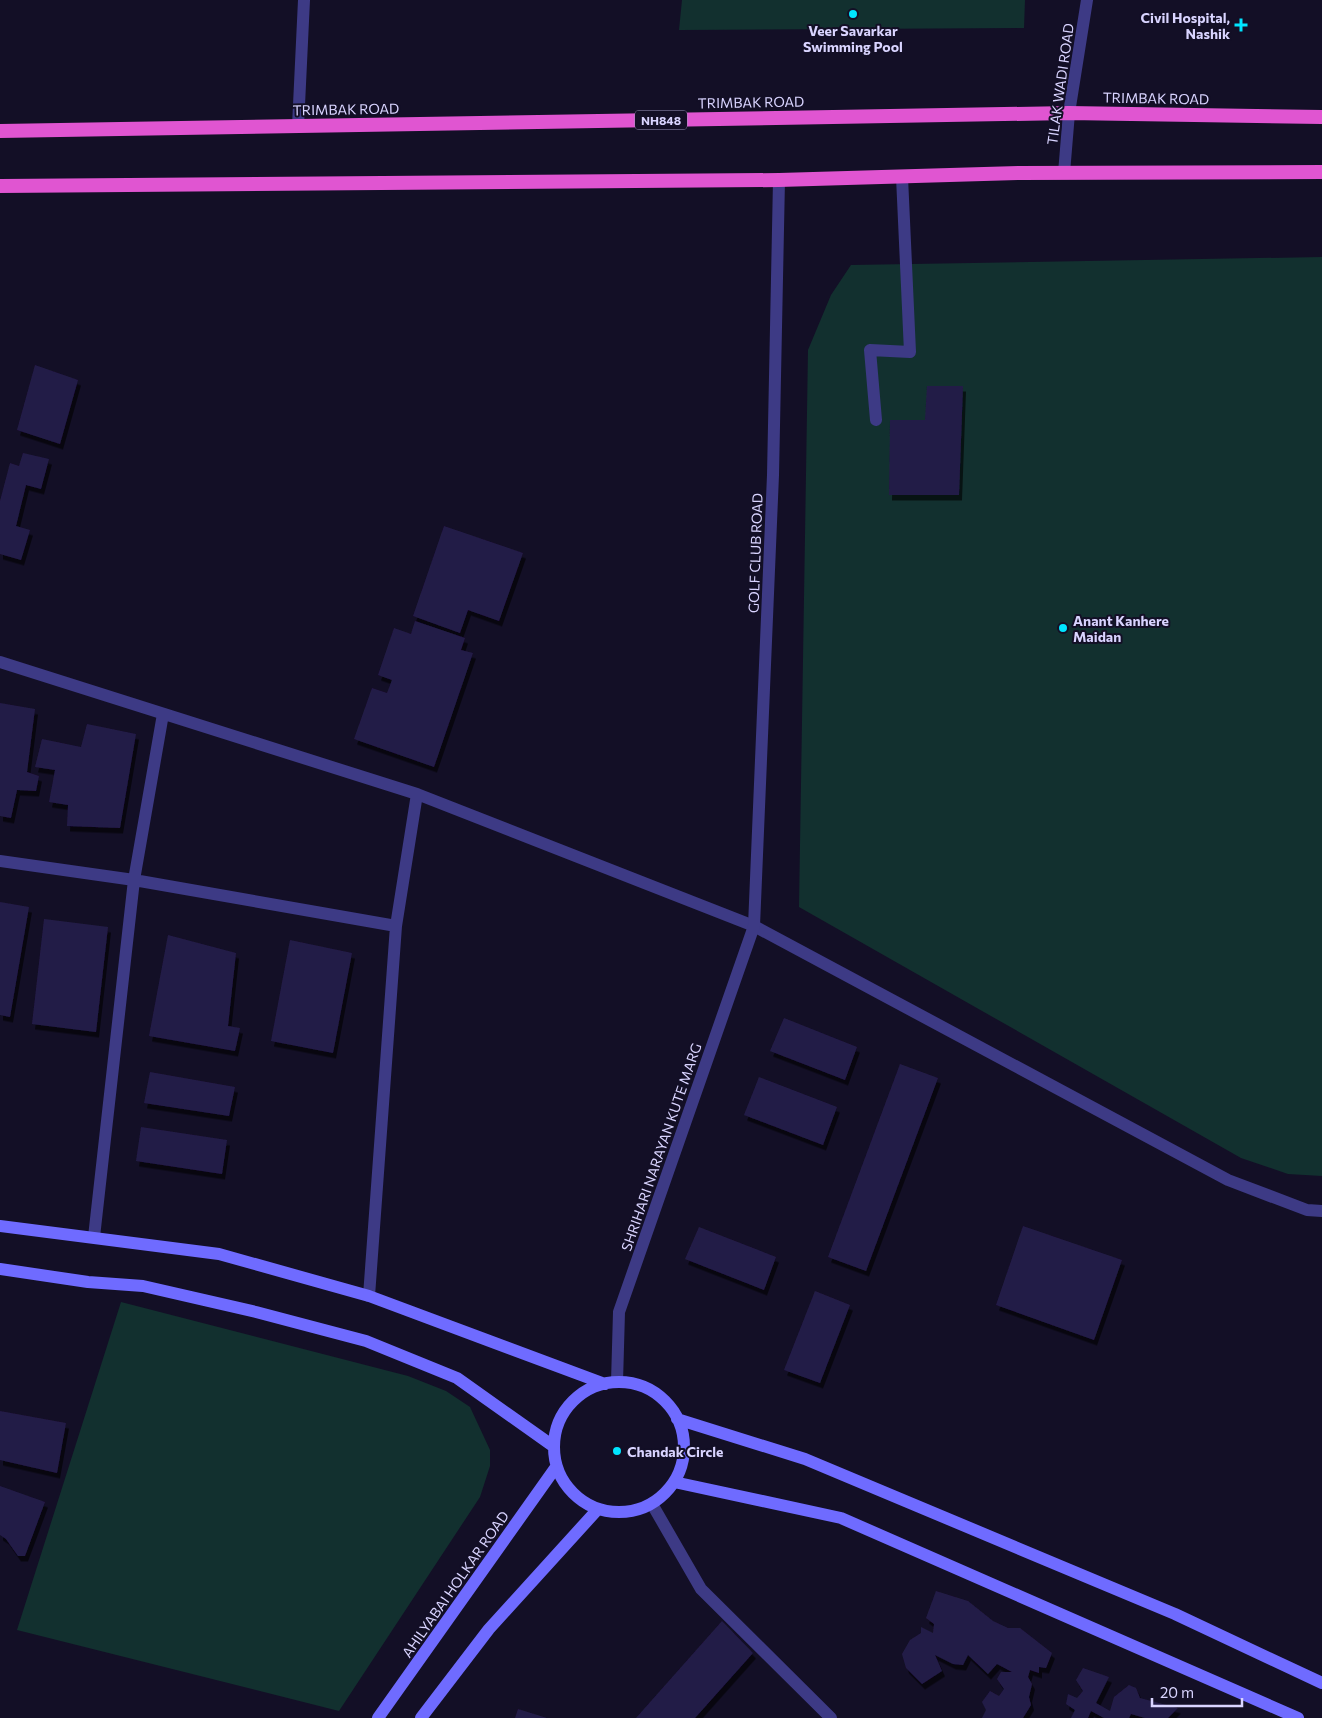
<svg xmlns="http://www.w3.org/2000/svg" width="1322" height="1718" viewBox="0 0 1322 1718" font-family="Commissioner,sans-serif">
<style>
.green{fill:#12302f}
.building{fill:#241b47;filter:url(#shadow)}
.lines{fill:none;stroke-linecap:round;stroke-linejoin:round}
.minor{stroke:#3d3a85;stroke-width:12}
.tertiary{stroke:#3d3a85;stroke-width:12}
.secondary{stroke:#6f6bff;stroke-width:12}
.trunk{stroke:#e055d1;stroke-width:14}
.poi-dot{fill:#00e5ff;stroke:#130f26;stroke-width:2}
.labels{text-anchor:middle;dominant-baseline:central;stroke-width:4;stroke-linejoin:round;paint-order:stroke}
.shield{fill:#130f26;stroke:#9e99be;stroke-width:1}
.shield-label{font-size:12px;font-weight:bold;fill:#d9d4ff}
.poi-label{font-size:14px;font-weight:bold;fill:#d9d4ff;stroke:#130f26;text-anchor:start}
.street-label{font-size:14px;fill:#d9d4ff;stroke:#130f26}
</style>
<defs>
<filter id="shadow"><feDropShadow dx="3" dy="5.5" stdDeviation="0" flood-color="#0009"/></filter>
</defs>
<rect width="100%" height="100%" fill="#130f26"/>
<path class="green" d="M682,0H1025L1024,28L679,30Z
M1322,257V1176L1288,1174L1241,1158L799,907L808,350L831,295L851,265Z
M121,1302L408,1376L446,1391L470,1407L490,1450V1466L480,1497L339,1711L17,1630Z"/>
<path class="building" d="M35,365L78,380L60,444L17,430Z
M927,386H963L959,495H889L890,420H925Z
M23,453L49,459L41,489L26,485L16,526L30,530L21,560L0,554V501L10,463L19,466Z
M444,526L523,553L499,621L468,610L460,633L413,616Z
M415,621L465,638L461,650L473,653L434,767L354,739L372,688L387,693L392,680L378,675L394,628L411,634Z
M0,703L35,709L27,772L39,776L36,791L17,790L11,818L0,816Z
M87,724L136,734L120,828L67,826L68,805L49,802L55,770L35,767L42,739L81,747Z
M0,902L29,907L10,1017L0,1015Z
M44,919L108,927L96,1032L32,1024Z
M168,935L236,953L228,1026L240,1028L235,1051L149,1036Z
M290,940L352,953L333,1053L271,1041Z
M784,1018L857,1047L845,1080L770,1051Z
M900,1064L938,1078L866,1271L828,1257Z
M150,1072L235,1087L229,1116L144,1103Z
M759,1077L837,1107L823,1145L744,1115Z
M141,1127L227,1140L222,1174L136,1161Z
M1023,1226L1122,1260L1094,1340L996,1305Z
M699,1227L776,1257L764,1290L685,1259Z
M815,1291L850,1305L820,1383L784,1370Z
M0,1411L66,1423L57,1473L0,1460Z
M0,1486L45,1502L25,1556H18L6,1539L0,1535Z
M936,1591L968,1601L993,1621L1008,1628H1020L1052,1653L1046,1668L1039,1667V1673L1030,1670L1028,1677L1032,1684L1029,1697L1031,1705L1023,1718H982L986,1710L982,1702L990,1691L999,1696L1004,1689L997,1679L1001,1672H1012L997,1664L988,1674L968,1655L963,1665L953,1664L935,1655L942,1671L922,1684L906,1668L902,1654L910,1640L921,1633V1627L933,1633L934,1624L926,1618Z
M722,1621L753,1653L695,1718H636Z
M1083,1668L1109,1677L1096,1703L1110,1711L1114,1697L1129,1685L1136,1688L1140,1698L1178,1708L1168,1718H1145L1131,1714L1129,1718H1104L1091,1711L1088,1718H1071L1075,1710L1066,1704L1068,1694L1077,1698L1083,1691L1076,1680Z
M518,1709L547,1718H515Z"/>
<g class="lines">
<path class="minor" d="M298,126L304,0
M876,420L870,350L910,352L902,177
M0,662L417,794L754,926L1228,1180L1307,1210L1322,1211
M0,861L134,880L396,926
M94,1237L134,880L163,714
M369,1296L396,926L417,794"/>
<path class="tertiary" d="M1064,173L1069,113L1087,0
M617,1382L619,1312L754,926L773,475L779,180
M652,1504L701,1589L831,1718"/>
<path class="secondary" d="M0,1226L219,1254L369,1296L605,1384
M0,1269L88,1282L143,1286L256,1312L366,1341L457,1378L553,1446
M554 1447a65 65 0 1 1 130 0a65 65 0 1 1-130 0Z
M677,1419L805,1459L1175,1614L1322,1683
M674,1482L841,1518L1298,1718
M378,1718L556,1467
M421,1718L489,1629L598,1509"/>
<path class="trunk" d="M0,131L1069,113L1322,117
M0,186L779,180L1019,173L1322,172"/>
</g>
<g class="poi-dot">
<circle cx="853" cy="14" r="5"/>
<path d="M1238.5 17.5h5v5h5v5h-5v5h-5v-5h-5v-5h5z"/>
<circle cx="1063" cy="628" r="5"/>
<circle cx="617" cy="1451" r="5"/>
</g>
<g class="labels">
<rect class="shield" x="635" y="110.5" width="52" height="19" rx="4"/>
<g class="shield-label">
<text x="661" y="120">NH848</text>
</g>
<g class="poi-label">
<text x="1230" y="17" text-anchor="end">Civil Hospital,<tspan x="1230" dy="16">Nashik</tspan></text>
<text x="853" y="30" text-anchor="middle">Veer Savarkar<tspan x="853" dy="16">Swimming Pool</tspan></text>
<text x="1073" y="620">Anant Kanhere<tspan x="1073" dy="16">Maidan</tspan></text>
<text x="627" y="1451">Chandak Circle</text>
</g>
<g class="street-label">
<text transform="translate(1060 84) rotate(-82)">TILAK WADI ROAD</text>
<text transform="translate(1156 98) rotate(1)">TRIMBAK ROAD</text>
<text transform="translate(751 102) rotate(-1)">TRIMBAK ROAD</text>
<text transform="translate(346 109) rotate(-1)">TRIMBAK ROAD</text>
<text transform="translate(755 553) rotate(-88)">GOLF CLUB ROAD</text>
<text transform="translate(661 1147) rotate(-71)">SHRIHARI NARAYAN KUTE MARG</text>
<text transform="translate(455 1584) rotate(-55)">AHILYABAI HOLKAR ROAD</text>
</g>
</g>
<path d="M1152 1698v8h90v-8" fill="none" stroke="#d9d4ff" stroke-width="2.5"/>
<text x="1160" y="1698" font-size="15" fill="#d9d4ff" stroke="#130f26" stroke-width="4" paint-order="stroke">20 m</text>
</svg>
